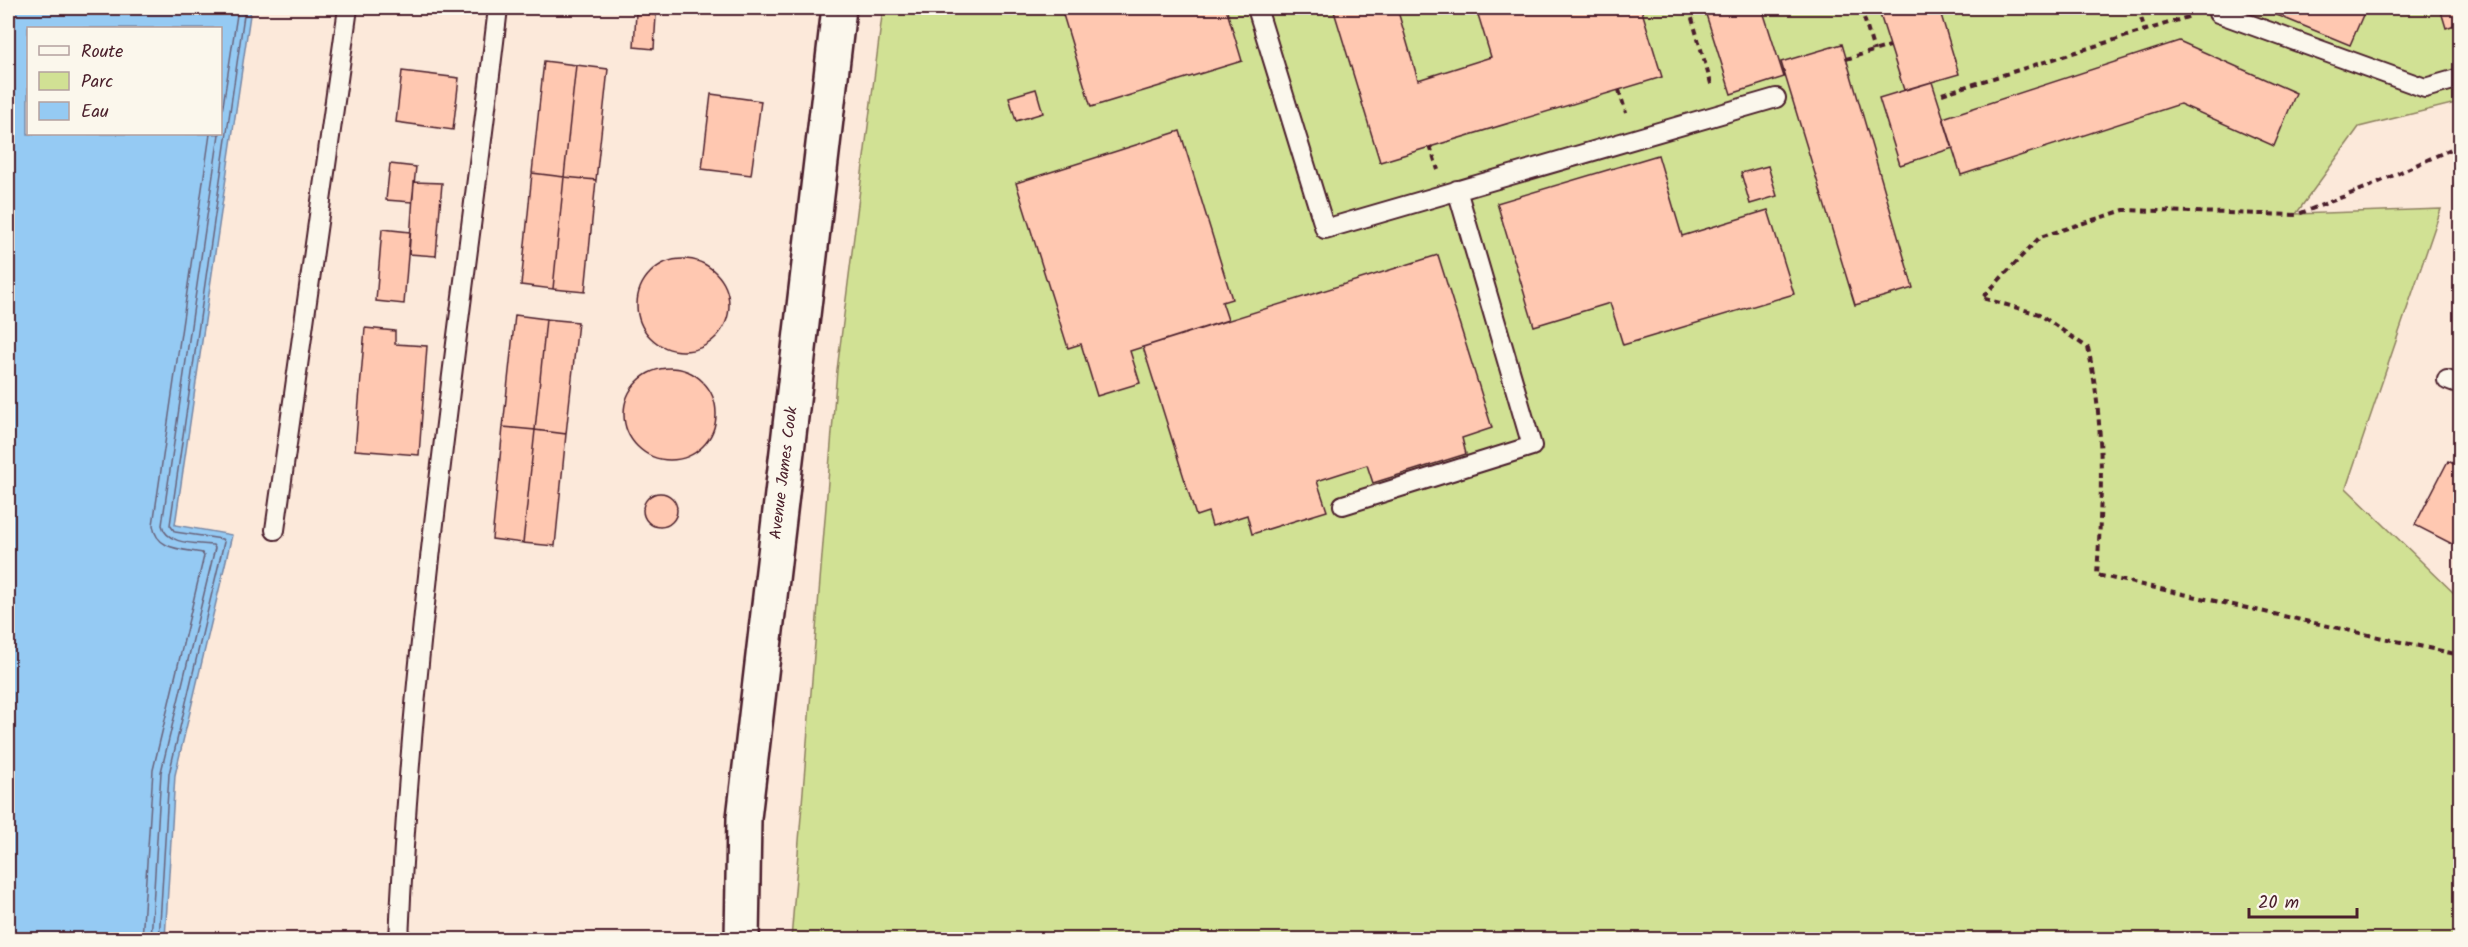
<svg xmlns="http://www.w3.org/2000/svg" width="2468" height="947" viewBox="0 0 2468 947" font-family="Kalam,sans-serif">
<style>
.green{fill:#d1e194;stroke:#8e8060;stroke-width:1.5}
.water{fill:#95caf3;stroke:#7786a3;stroke-width:1.5;fill-rule:evenodd}
.lines{fill:none;stroke-linecap:round;stroke-linejoin:round}
.shore{stroke:#68637b;stroke-width:1.5}
.building{fill:#ffc8b1;stroke:#4a1f2b;stroke-width:1.5}
.service-casing{stroke:#4a1f2b;stroke-width:22}
.secondary-casing{stroke:#4a1f2b;stroke-width:38}
.path{stroke:#4a1f2b;stroke-width:4;stroke-dasharray:6 4.5;stroke-linecap:butt}
.service{stroke:#fbf7ec;stroke-width:18}
.secondary{stroke:#fbf7ec;stroke-width:33}
.labels{text-anchor:middle;dominant-baseline:central;stroke-width:6;stroke-linejoin:round;paint-order:stroke}
.street-label{font-size:16px;fill:#4a1f2b;stroke:#fbf7ec}
</style>
<rect width="100%" height="100%" fill="#fce9da"/>
<filter id="ink" filterUnits="userSpaceOnUse"><feTurbulence type="fractalNoise" baseFrequency=".0167" numOctaves="2"/><feDisplacementMap in="SourceGraphic" scale="12" xChannelSelector="R" yChannelSelector="G"/><feConvolveMatrix kernelMatrix="1 2 1 2 8 2 1 2 1" color-interpolation-filters="sRGB"/></filter>
<g filter="url(#ink)">
<path class="green" d="M883,8H2460V102L2359,127L2296,214L2441,209L2346,488L2460,599V939L791,940L837,370Z"/>
<path class="water" d="M8,8H251L175,525L232,535L175,775L165,939H8ZM28,28H220V134H28Z"/>
<g class="lines">
<path class="shore" d="M220,125L238,8
M142,940L153,770L204,556L202,553C181,549 156,550 153,525L210,134
M151,940L161,772L215,548L213,545C196,543 166,545 162,525L219,134
M159,940L169,774L224,542L222,539L175,532L170,525L245,8"/>
</g>
<path class="building" d="M1061,8H1226L1242,61L1091,107Z
M1333,8H1397L1418,80L1491,57L1476,8H1641L1662,77L1380,162Z
M1704,8H1762L1784,77L1731,94Z
M1878,8H1939L1959,74L1904,90Z
M2274,8H2366L2350,45L2272,13Z
M2440,8H2460V23L2446,28Z
M636,13L656,15L654,49L634,47Z
M2179,41L2296,93L2274,146L2180,104L1961,175L1943,118Z
M1842,44L1913,288L1855,305L1781,62Z
M544,61L576,65L564,177L532,173Z
M576,65L608,69L596,180L564,177Z
M402,71L459,78L453,130L396,122Z
M1932,82L1953,148L1900,165L1879,98Z
M1036,89L1043,113L1016,121L1009,97Z
M711,94L761,101L751,175L702,169Z
M1180,131L1232,299L1222,302L1228,320L1130,351L1140,383L1097,396L1081,344L1068,348L1016,183Z
M1658,155L1682,236L1768,210L1794,294L1623,345L1610,303L1534,326L1497,203Z
M390,164L416,167L412,202L386,200Z
M1768,166L1777,196L1750,204L1741,173Z
M532,173L564,177L553,289L521,285Z
M564,177L596,180L585,292L553,289Z
M414,182L442,183L436,256L409,254Z
M382,229L410,232L404,304L376,301Z
M1438,255L1492,428L1462,438L1466,454L1373,483L1367,465L1317,481L1327,511L1252,534L1247,515L1212,526L1208,512L1196,516L1143,347Z
M637 305a46 46 0 1 1 92 0a46 46 0 1 1-92 0Z
M515,315L546,319L535,430L503,427Z
M546,319L578,322L566,434L535,430Z
M365,328L395,331V344L427,346L419,455L355,450Z
M624 414a46 46 0 1 1 92 0a46 46 0 1 1-92 0Z
M503,427L535,430L523,543L492,539Z
M535,430L566,434L555,546L523,543Z
M2448,461L2460,467V548L2415,525Z
M643 510a17 17 0 1 1 34 0a17 17 0 1 1-34 0Z"/>
<g class="lines">
<g class="service-casing">
<path id="service" d="M1257,8L1325,229L1776,98
M2218,13L2425,88L2460,78
M2447,380L2460,385
M1343,505L1532,446L1457,190
M275,530L348,8
M399,940C412,627 462,318 498,8"/>
</g>
<g class="secondary-casing">
<path id="secondary" d="M742,940L744,818L839,8"/>
</g>
<path class="path" d="M1689,8L1712,87
M1861,8L1874,51
M2138,8L2145,30
M1846,59L1890,46
M1619,90L1626,113
M1942,94L2191,16
M2460,145L2368,187L2296,215L2124,210L2040,237L1982,298L2039,314L2088,348C2105,424 2102,498 2097,575L2460,655
M1430,146L1438,170"/>
<use href="#service" class="service"/>
<use href="#secondary" class="secondary"/>
</g>
</g>
<g class="labels">
<g class="street-label">
<text transform="translate(784 473) rotate(-83)">Avenue James Cook</text>
</g>
</g>
<rect width="2468" height="947" fill="none" stroke="#fbf7ec" stroke-width="30"/>
<rect x="15" y="15" width="2438" height="917" fill="none" stroke="#4a1f2b" stroke-width="2" filter="url(#ink)"/>
<rect x="27" y="27" width="195" height="108" fill="#fbf7ec" stroke="#b4a19f" stroke-width="1.5"/>
<rect x="39" y="46" width="30" height="9" fill="#fbf7ec" stroke="#b4a19f" stroke-width="1.5"/>
<text x="81" y="57" font-size="18" fill="#4a1f2b">Route</text>
<rect x="39" y="72" width="30" height="18" fill="#d1e194" stroke="#b4a19f" stroke-width="1.5"/>
<text x="81" y="87" font-size="18" fill="#4a1f2b">Parc</text>
<rect x="39" y="102" width="30" height="18" fill="#95caf3" stroke="#b4a19f" stroke-width="1.5"/>
<text x="81" y="117" font-size="18" fill="#4a1f2b">Eau</text>
<path d="M2249 908v9h108v-9" fill="none" stroke="#4a1f2b" stroke-width="3"/>
<text x="2258" y="908" font-size="18" fill="#4a1f2b" stroke="#fbf7ec" stroke-width="4.5" paint-order="stroke">20 m</text>
</svg>
